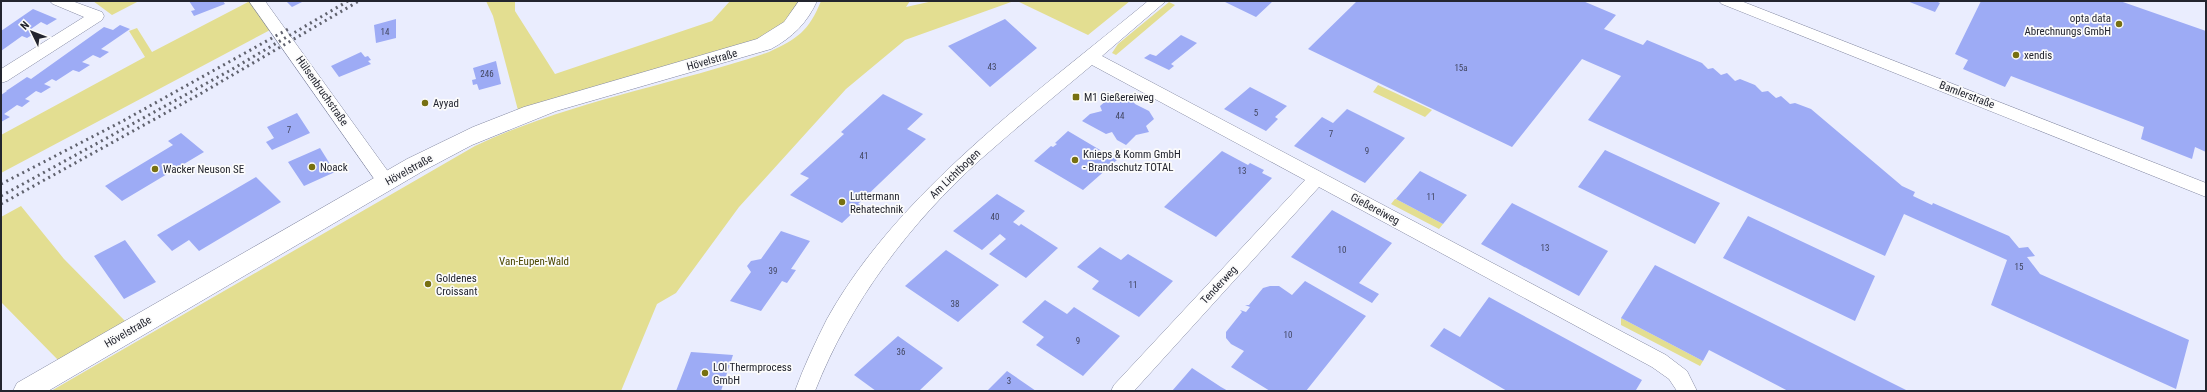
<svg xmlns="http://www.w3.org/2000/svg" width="2207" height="392" viewBox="0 0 2207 392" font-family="'Roboto Condensed',sans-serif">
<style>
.green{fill:#e3de91}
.building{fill:#9dabf5}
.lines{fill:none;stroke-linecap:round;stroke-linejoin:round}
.street-casing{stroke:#8489a2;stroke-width:1}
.secondary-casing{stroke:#8489a2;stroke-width:1}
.street{fill:#fff;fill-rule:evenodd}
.secondary{fill:#fff;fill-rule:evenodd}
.rail{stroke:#60626e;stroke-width:3;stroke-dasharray:2 4;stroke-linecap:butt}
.poi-dot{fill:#777011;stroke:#fbfbfb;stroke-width:1.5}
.labels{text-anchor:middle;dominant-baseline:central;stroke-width:3.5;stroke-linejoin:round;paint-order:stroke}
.number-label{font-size:9px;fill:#424660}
.poi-label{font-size:11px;fill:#23252f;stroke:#fbfbfb;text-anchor:start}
.street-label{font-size:11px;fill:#23252f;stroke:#fbfbfb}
.park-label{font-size:11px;fill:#4c4701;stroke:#fbfbfb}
</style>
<rect width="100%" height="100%" fill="#eaedfe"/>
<path class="green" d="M93,1H139L112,15Z
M250,1L272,29L1,173V135L145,57L129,31L137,28L152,52Z
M486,1H515V11L555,74L712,21L730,1H805L773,38L519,114L493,16Z
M821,1H910L906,7L933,1H1014L905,40L846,89L739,207L676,293L657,304L621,391H51L475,146C568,102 672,85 769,52C797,39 809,31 821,1Z
M1017,1H1130L1088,35Z
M1169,2L1175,5L1116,55L1112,53L1118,44Z
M1378,85L1432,110L1425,117L1373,92Z
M1395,199H1396L1443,224L1439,229L1391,204Z
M21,206L64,259L130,326L59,361L1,302V217Z
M1621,318L1703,361L1700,366L1621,325Z"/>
<path class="building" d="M189,1H223L225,4L194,16L191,11L195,10Z
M286,1H304L292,7Z
M1223,1H1273L1256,17Z
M1357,1H1583L1616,15L1604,29L1643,45L1647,40L1702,63L1708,69L1713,68L1721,75L1727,73L1735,81L1740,79L1755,85L1762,92L1768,91L1776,98L1781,96L1790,104L1795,103L1811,109L1902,186L1915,192L1913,196L1932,205L1933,203L2009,236L2019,248L2028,247L2035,256L2027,257L2040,274L2189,340L2176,389L1991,305L2007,260L1904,214L1885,256L1588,120L1621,76L1582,59L1512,147L1308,49Z
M1907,1H1936L1940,3L1935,12Z
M1981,1H2120L2206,31V152L2195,147L2192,159L2141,139L2144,127L2011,76L2005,87L1963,69L1968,60L1955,54Z
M33,9L57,19L47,25L41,22L31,29L37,32L27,38L22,36L1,51V31Z
M396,19V38L376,43L374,25Z
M1005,19L1037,48L990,87L948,46Z
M120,25L130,29L101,49L109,52L100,58L93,55L82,62L90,65L79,72L73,70L56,81L52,79L44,84L51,87L41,93L36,91L25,99L30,101L22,107L17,105L4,114L10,117L1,122V95L7,91H6L27,77L31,79L38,74L104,27L113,30Z
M1181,35L1197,43L1171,64L1174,66L1169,70L1144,58L1150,54L1156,56Z
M361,52L365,57L368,56L371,60L368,61L371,64L339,77L331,66Z
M496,61L501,84L479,90L477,84L473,85L472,80L476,79L473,68Z
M1250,87L1287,106L1275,117L1278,119L1266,131L1224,109Z
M1115,93L1122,97L1129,95L1135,104L1149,111L1154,119L1146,126L1149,132L1136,135L1126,145L1117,140L1112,132L1106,134L1082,121L1090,114L1102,111L1100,106Z
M883,94L923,114L907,129L926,139L858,204L861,205L842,223L790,195L809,178L800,174L844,134L841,132Z
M1347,109L1405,138L1365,183L1294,146L1322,117L1333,123Z
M297,113L310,133L272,150L266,142L274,138L267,127Z
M1068,131L1117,160L1083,190L1034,161L1051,146L1053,147L1057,144L1055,143Z
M181,133L204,152L122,201L105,186L173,145L168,141Z
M320,148L335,172L304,186L288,162Z
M1605,150L1720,203L1695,244L1578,187Z
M1222,151L1248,165L1250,163L1264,170L1262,173L1272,178L1216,237L1164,207Z
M1420,171L1467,195L1443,224L1396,199Z
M256,177L281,202L199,251L189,240L172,251L157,235Z
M997,194L1025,211L1013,222L1019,226L1021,224L1058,248L1026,278L989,254L1006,239L1000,234L982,250L953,231Z
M1512,203L1608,251L1579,296L1481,244Z
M1332,210L1392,243L1359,283L1379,294L1372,303L1291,257Z
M1748,216L1875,276L1855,321L1723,258Z
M781,231L810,241L791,269L796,270L787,283L782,281L761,311L730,301L751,272L747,266L751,261L761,259Z
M125,240L156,282L124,299L94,256Z
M1100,247L1121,260L1128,254L1173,281L1139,317L1092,289L1099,281L1077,267Z
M946,250L999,285L958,322L905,286Z
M1655,265L1762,318L1908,391H1788L1709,350L1703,361L1621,318Z
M1305,281L1366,316L1306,391H1270L1231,367L1244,351L1231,344L1226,338V332L1242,312L1240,310L1246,312L1250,307L1245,305H1249L1263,288L1270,286H1279L1292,295Z
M1489,297L1642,380L1636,390L1639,391H1507L1430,346L1444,328L1460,337Z
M1045,300L1067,314L1074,307L1120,336L1083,376L1036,345L1044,337L1022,322Z
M898,336L943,368L919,391H876L854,375Z
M691,352L733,355L721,391H676Z
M1192,368L1221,387L1228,391H1172Z
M1007,371L1036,391H987Z"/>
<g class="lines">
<g class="street-casing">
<path id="street" d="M50,1H72L102,12L104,16L102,20L7,81L1,83V69L84,17L53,4Z
M249,1H265L392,177L395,182L392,187L386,189L380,187Z
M1148,1H1166L1102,56L1666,355L1687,371L1697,391H1677L1669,379L1652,367L1319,187L1134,391H1111L1114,385L1305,180L1092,65C1055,96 1017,127 981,159C910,223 850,302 815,391H795C804,366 815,343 827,319C898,191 1037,93 1148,1Z
M1719,1H1741L2206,183V197L1722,4Z"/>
</g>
<g class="secondary-casing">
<path id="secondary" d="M799,1H817C807,23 793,37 771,49L556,111L472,145L423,171L48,391H13L17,383L407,159L473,127L524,107L757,39L784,22Z"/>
</g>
<use href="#street" class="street"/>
<use href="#secondary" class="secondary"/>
<path class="rail" d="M1,184L121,122L290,28
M1,196L229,71L348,1
M1,204L200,94L359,1"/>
</g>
<g class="poi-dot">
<circle cx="2119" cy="24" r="4"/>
<circle cx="2016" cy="55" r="4"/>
<rect x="1072" y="93" width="8" height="8" rx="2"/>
<circle cx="425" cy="103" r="4"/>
<circle cx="1075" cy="160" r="4"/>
<circle cx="312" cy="167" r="4"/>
<circle cx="155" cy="169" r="4"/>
<circle cx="842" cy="202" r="4"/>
<circle cx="428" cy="284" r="4"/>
<circle cx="705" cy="373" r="4"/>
</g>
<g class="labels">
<g class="number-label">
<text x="385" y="32">14</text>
<text x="992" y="67">43</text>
<text x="1461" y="68">15a</text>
<text x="487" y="74">246</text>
<text x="1256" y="113">5</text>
<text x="1120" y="116">44</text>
<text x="289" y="130">7</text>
<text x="1331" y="134">7</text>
<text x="1367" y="151">9</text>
<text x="864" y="156">41</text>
<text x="1242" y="171">13</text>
<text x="1431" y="197">11</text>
<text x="995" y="217">40</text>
<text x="1545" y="248">13</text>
<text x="1342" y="250">10</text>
<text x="2019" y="267">15</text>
<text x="773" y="271">39</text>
<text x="1133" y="285">11</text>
<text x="955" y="304">38</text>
<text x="1288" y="335">10</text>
<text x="1078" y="341">9</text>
<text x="901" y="352">36</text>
<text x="1009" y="381">3</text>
</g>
<g class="poi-label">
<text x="2111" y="18" text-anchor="end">opta data<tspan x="2111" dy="13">Abrechnungs GmbH</tspan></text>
<text x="2024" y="55">xendis</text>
<text x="1084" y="97">M1 Gießereiweg</text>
<text x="433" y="103">Ayyad</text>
<text x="1083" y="154">Knieps &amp; Komm GmbH<tspan x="1083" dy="13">- Brandschutz TOTAL</tspan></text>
<text x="320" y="167">Noack</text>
<text x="163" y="169">Wacker Neuson SE</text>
<text x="850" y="196">Luttermann<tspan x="850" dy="13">Rehatechnik</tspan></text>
<text x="436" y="278">Goldenes<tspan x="436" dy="13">Croissant</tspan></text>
<text x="713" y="367">LOI Thermprocess<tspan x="713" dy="13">GmbH</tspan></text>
</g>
<g class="street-label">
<text transform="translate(712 60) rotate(-16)">Hövelstraße</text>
<text transform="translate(322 91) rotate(55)">Hülsenbruchstraße</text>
<text transform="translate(1967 95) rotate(21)">Bamlerstraße</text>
<text transform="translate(409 170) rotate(-29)">Hövelstraße</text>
<text transform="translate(955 174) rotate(-44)">Am Lichtbogen</text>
<text transform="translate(1375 209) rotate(28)">Gießereiweg</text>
<text transform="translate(1219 285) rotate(-47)">Tenderweg</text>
<text transform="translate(128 332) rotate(-30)">Hövelstraße</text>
</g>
<g class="park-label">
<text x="534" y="261">Van-Eupen-Wald</text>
</g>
</g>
<rect width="2207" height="392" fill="none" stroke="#23252f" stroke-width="4"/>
<g transform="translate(32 32) rotate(313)" stroke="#fbfbfb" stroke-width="3" paint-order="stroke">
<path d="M0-3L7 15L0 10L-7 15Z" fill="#23252f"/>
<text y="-6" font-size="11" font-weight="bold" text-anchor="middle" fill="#23252f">N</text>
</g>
</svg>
